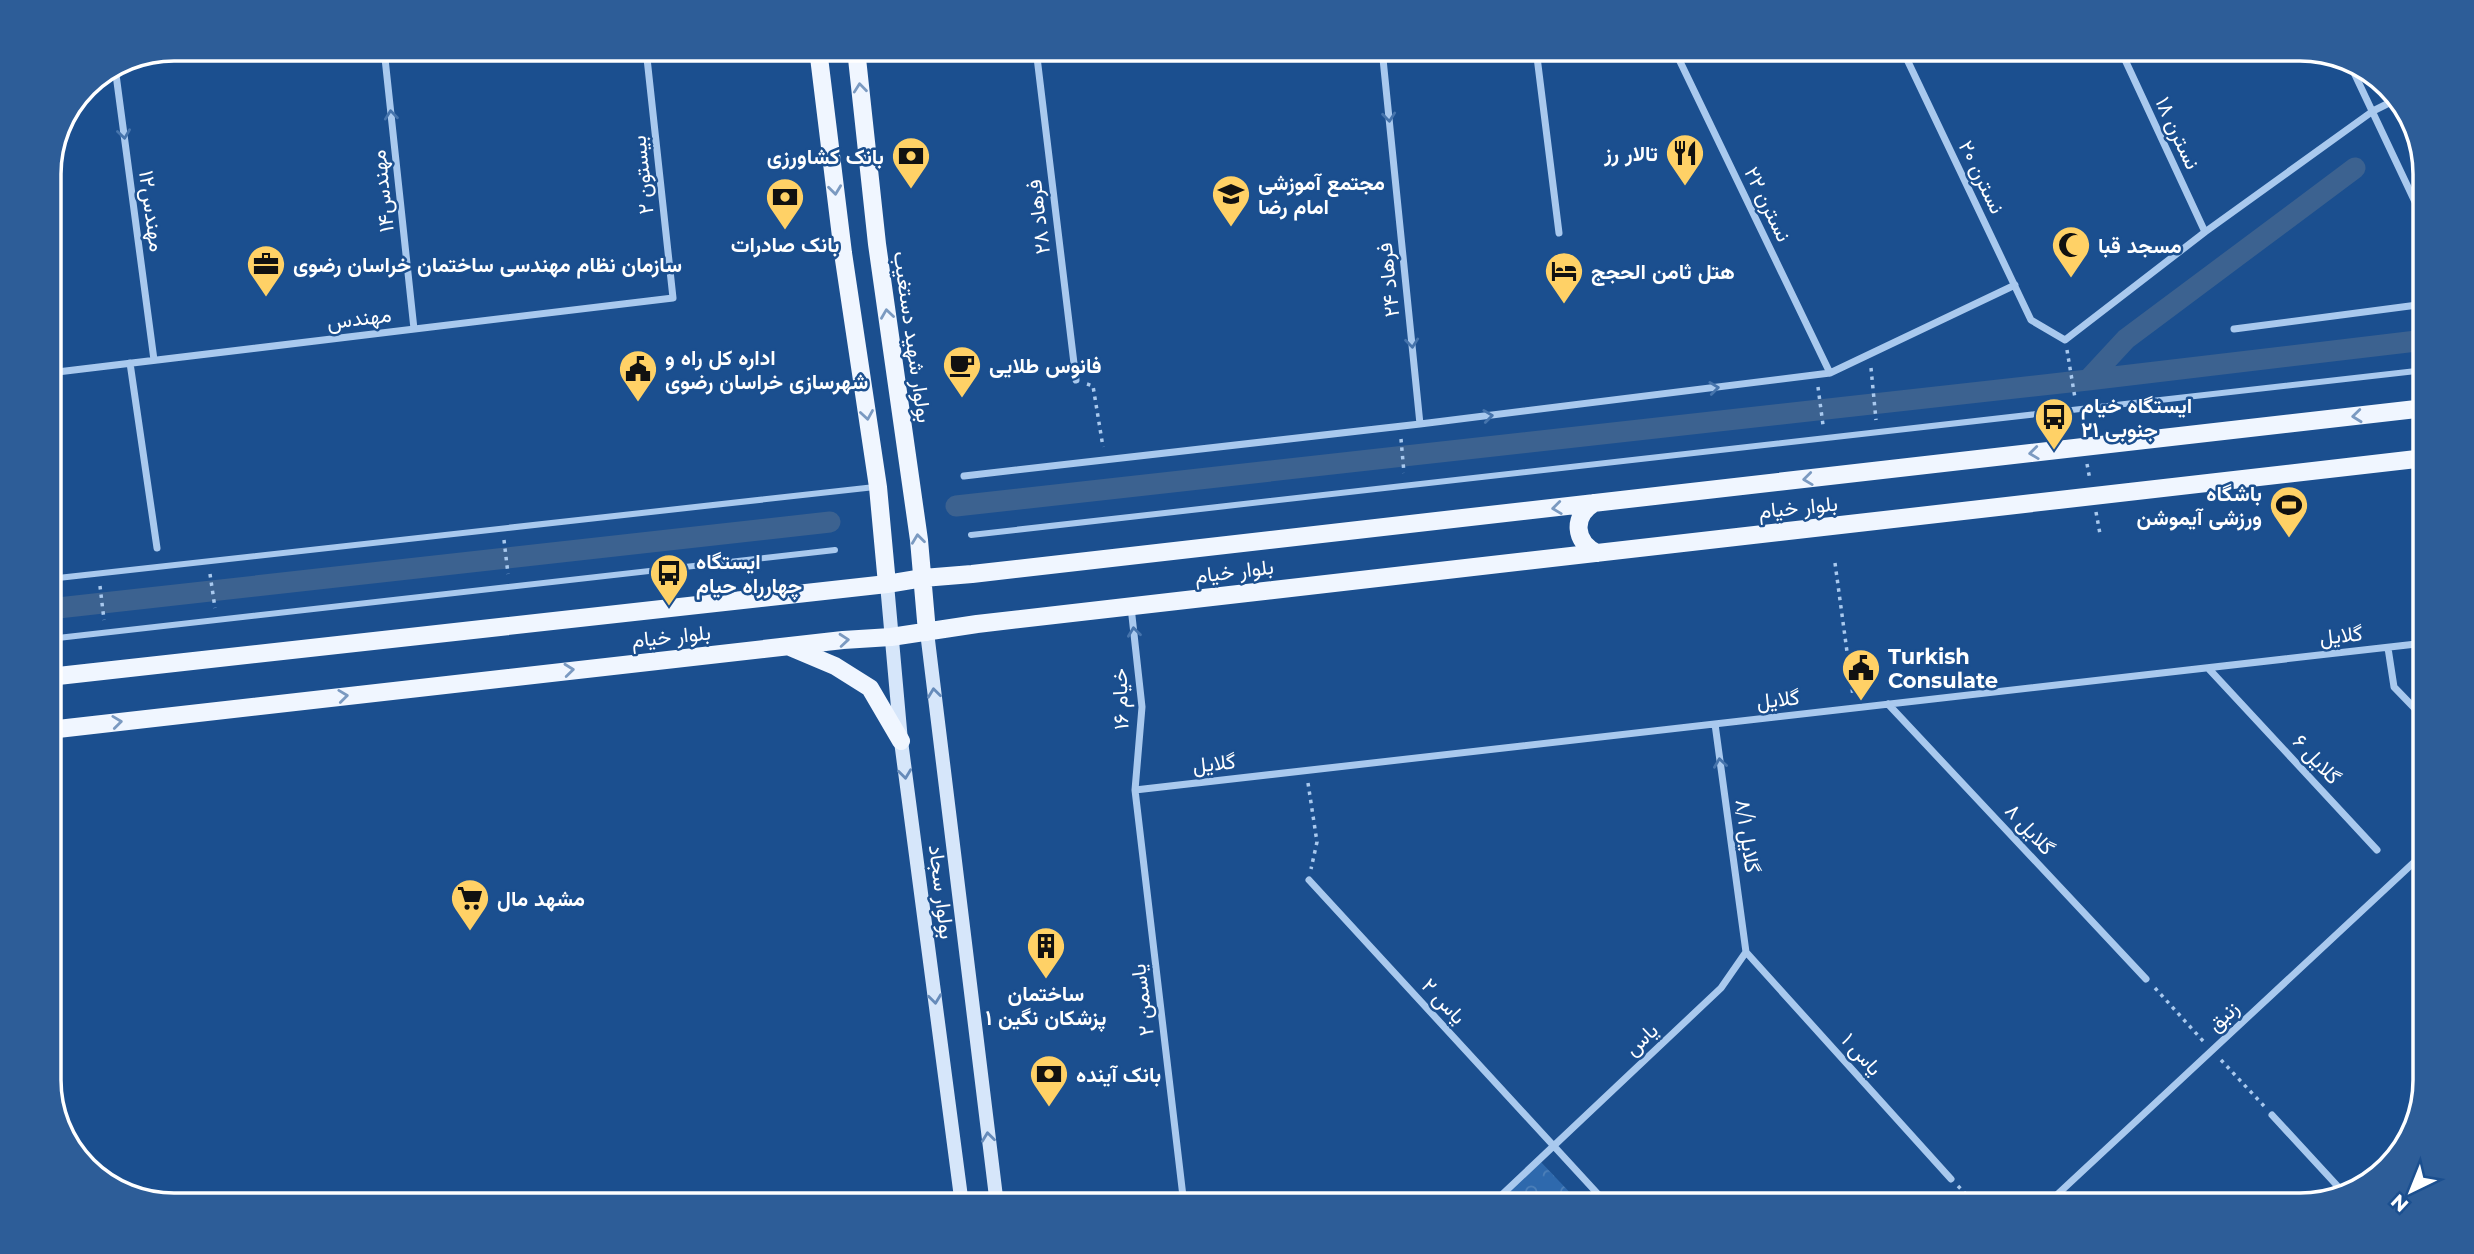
<svg xmlns="http://www.w3.org/2000/svg" width="2474" height="1254" viewBox="0 0 2474 1254" font-family="Montserrat,Vazirmatn,sans-serif">
<style>
.park{fill:url(#park-crowns)}
.lines{fill:none;stroke-linecap:round;stroke-linejoin:round}
.canal{stroke:#3c6290;stroke-width:21}
.path{stroke:#a9c9ee;stroke-width:3.5;stroke-dasharray:3.5 5;stroke-linecap:butt}
.pedestrian{stroke:#a9c9ee;stroke-width:6}
.minor{stroke:#a9c9ee;stroke-width:7}
.secondary{stroke:#d6e6fa;stroke-width:14}
.primary{stroke:#f0f6ff;stroke-width:18}
.oneway{stroke:#7b9ac1}
.oneway2{stroke:#4674ac}
.oneway3{stroke:#668bba}
.labels{text-anchor:middle;dominant-baseline:central;stroke-width:5;stroke-linejoin:round;paint-order:stroke}
.street-label{font-size:21px;fill:#fff;stroke:#1b4f8f}
.poi-label{font-size:21px;font-weight:bold;fill:#fff;stroke:#1b4f8f;text-anchor:start}
.rim{fill:none;stroke:#fff;stroke-width:3.5}
</style>
<defs>
<pattern id="park-crowns" width="20" height="18" patternUnits="userSpaceOnUse" patternTransform="scale(1.75)"><rect width="20" height="18" fill="#2e69ad"/><path d="M2 6a3 3 0 1 1 6 0M12 15a3 3 0 1 1 6 0" fill="none" stroke="#4d80b9"/></pattern>
</defs>
<rect width="100%" height="100%" fill="#1b4f8f"/>
<path class="park" d="M1539,1160L1577,1200L1572,1205H1492Z"/>
<g class="lines">
<path class="canal" d="M2088,380L2126,339L2355,168
M956,506L2088,380L2425,340
M49,609L830,522"/>
<path class="path" d="M2067,350L2075,398
M1871,368L1876,420
M1087,384L1093,386L1103,447
M1818,387L1823,425
M1401,439L1404,473
M2087,464L2090,480
M2096,512L2100,534
M504,540L508,574
M1835,563L1853,696
M210,574L215,608
M100,586L104,620
M1308,783L1317,842L1311,869
M2155,988L2204,1042
M2221,1060L2264,1106
M1958,1186L1976,1205"/>
<path class="pedestrian" d="M971,535L2425,370
M49,579L875,487
M49,639L835,550"/>
<path class="minor" d="M384,49L414,329
M1036,49L1076,380
M1382,49L1420,424
M1536,49L1559,233
M1674,49L1830,373
M1902,49L2031,320L2065,340L2205,232L2373,111L2397,99
M2120,49L2205,232
M2348,60L2425,223
M115,67L154,360
M2234,329L2425,304
M130,363L157,548
M49,373L673,298L646,49
M964,476L1420,424L1830,373L2015,285
M1131,607L1142,707L1135,790L1184,1205
M2388,648L2394,687L2425,719
M2208,668L2377,850
M1888,704L2146,979
M1715,724L1746,952
M1135,790L2425,643
M1309,880L1608,1205
M1746,952L1951,1179
M2272,1115L2343,1192
M1080,1205L1183,1196
M1299,1205C1330,1200 1364,1193 1394,1205
M1491,1205L1721,988L1746,952
M2046,1205L2425,852"/>
<path class="secondary" d="M887,584L901,741L962,1205
M927,632L997,1205"/>
<path class="primary" d="M818,49L843,253L878,487L887,584
M856,49L877,244L919,540L927,632
M1594,503C1572,516 1574,542 1597,553
M790,647L835,666L870,688L901,741
M49,677L887,584L923,578L972,574L2425,408
M49,730L843,640L891,637L977,624L2425,458"/>
</g>
<defs><path id="oneway-chevron" d="M-2-3.5L2.5 0L-2 3.5" fill="none" stroke-width="1.6" stroke-linecap="round" stroke-linejoin="round" transform="scale(1.75)"/></defs>
<g class="oneway">
<use href="#oneway-chevron" transform="translate(860 88) rotate(-96)"/>
<use href="#oneway-chevron" transform="translate(835 190) rotate(83)"/>
<use href="#oneway-chevron" transform="translate(887 314) rotate(-98)"/>
<use href="#oneway-chevron" transform="translate(867 415) rotate(81)"/>
<use href="#oneway-chevron" transform="translate(2357 416) rotate(174)"/>
<use href="#oneway-chevron" transform="translate(2034 453) rotate(173)"/>
<use href="#oneway-chevron" transform="translate(1808 479) rotate(173)"/>
<use href="#oneway-chevron" transform="translate(1557 508) rotate(173)"/>
<use href="#oneway-chevron" transform="translate(918 539) rotate(-97)"/>
<use href="#oneway-chevron" transform="translate(844 640) rotate(-5)"/>
<use href="#oneway-chevron" transform="translate(569 670) rotate(-6)"/>
<use href="#oneway-chevron" transform="translate(343 696) rotate(-7)"/>
<use href="#oneway-chevron" transform="translate(117 722) rotate(-7)"/>
</g>
<g class="oneway2">
<use href="#oneway-chevron" transform="translate(391 115) rotate(-96)"/>
<use href="#oneway-chevron" transform="translate(1389 117) rotate(84)"/>
<use href="#oneway-chevron" transform="translate(124 134) rotate(82)"/>
<use href="#oneway-chevron" transform="translate(1412 343) rotate(84)"/>
<use href="#oneway-chevron" transform="translate(1714 388) rotate(-7)"/>
<use href="#oneway-chevron" transform="translate(1488 416) rotate(-7)"/>
<use href="#oneway-chevron" transform="translate(1134 632) rotate(-97)"/>
<use href="#oneway-chevron" transform="translate(1720 763) rotate(-98)"/>
</g>
<g class="oneway3">
<use href="#oneway-chevron" transform="translate(934 693) rotate(-97)"/>
<use href="#oneway-chevron" transform="translate(905 774) rotate(83)"/>
<use href="#oneway-chevron" transform="translate(935 999) rotate(83)"/>
<use href="#oneway-chevron" transform="translate(988 1137) rotate(-97)"/>
</g>
<defs>
<g id="restaurant-pin" transform="scale(2.0125)"><path d="M0 17L-7.5 6A9.5 9.5 0 1 1 7.5 6Z" fill="#ffd166" stroke="#1b4f8f"/><path d="M-5-6h1v4h1v-4h1v4h1v-4h1v5L-1.5 .5V6h-2V.5L-5-1ZM5-6V6H3V1.5H1.5Q1.5-4 5-6Z" fill="#111"/></g>
<g id="bank-pin" transform="scale(2.0125)"><path d="M0 17L-7.5 6A9.5 9.5 0 1 1 7.5 6Z" fill="#ffd166" stroke="#1b4f8f"/><path d="M-6-4H6V4H-6ZM0-2.3a2.3 2.3 0 1 0 0 4.6a2.3 2.3 0 1 0 0-4.6Z" fill="#111"/></g>
<g id="school-pin" transform="scale(2.0125)"><path d="M0 17L-7.5 6A9.5 9.5 0 1 1 7.5 6Z" fill="#ffd166" stroke="#1b4f8f"/><path d="M0-5L7-2L0 1L-7-2ZM-4 1L0 2.5L4 1V4Q0 6-4 4Z" fill="#111"/></g>
<g id="mosque-pin" transform="scale(2.0125)"><path d="M0 17L-7.5 6A9.5 9.5 0 1 1 7.5 6Z" fill="#ffd166" stroke="#1b4f8f"/><path d="M3.5-4.9A6 6 0 1 0 3.5 4.9A5 5 0 1 1 3.5-4.9Z" fill="#111"/></g>
<g id="office-pin" transform="scale(2.0125)"><path d="M0 17L-7.5 6A9.5 9.5 0 1 1 7.5 6Z" fill="#ffd166" stroke="#1b4f8f"/><path d="M-6-3h4V-5.5h4V-3h4V5H-6ZM-1-4.5V-3h2v-1.5ZM-6 0V1H6V0Z" fill="#111"/></g>
<g id="hotel-pin" transform="scale(2.0125)"><path d="M0 17L-7.5 6A9.5 9.5 0 1 1 7.5 6Z" fill="#ffd166" stroke="#1b4f8f"/><path d="M-6-4.5h1.5V1H6V5H4.5V3h-9V5H-6ZM-4 0a1.8 1.8 0 1 1 3.6 0ZM.5 0V-2.5h3Q6-2.5 6 0Z" fill="#111"/></g>
<g id="cafe-pin" transform="scale(2.0125)"><path d="M0 17L-7.5 6A9.5 9.5 0 1 1 7.5 6Z" fill="#ffd166" stroke="#1b4f8f"/><path d="M-5.5-4.5H6V0H3Q3 3.5 0 3.5H-2.5Q-5.5 3.5-5.5 0ZM3-3.2v2h1.7v-2ZM-6 4.5H4V6H-6Z" fill="#111"/></g>
<g id="civic-pin" transform="scale(2.0125)"><path d="M0 17L-7.5 6A9.5 9.5 0 1 1 7.5 6Z" fill="#ffd166" stroke="#1b4f8f"/><path d="M-.6-6.5H3V-4.5H.6V-3L4-1V1h2V6H-6V1h2V-1L-.6-3ZM-1.2 2.5V6h2.4V2.5Z" fill="#111"/></g>
<g id="bus-pin" transform="scale(2.0125)"><path d="M0 17L-7.5 6A9.5 9.5 0 1 1 7.5 6Z" fill="#ffd166" stroke="#1b4f8f"/><path d="M-5-6H5V4H4V6H2V4H-2V6H-4V4H-5ZM-3.5-4V0h7V-4ZM-3.5 1.2v1.5H-2V1.2ZM2 1.2v1.5H3.5V1.2Z" fill="#111"/></g>
<g id="stadium-pin" transform="scale(2.0125)"><path d="M0 17L-7.5 6A9.5 9.5 0 1 1 7.5 6Z" fill="#ffd166" stroke="#1b4f8f"/><path d="M0-5a6.5 5 0 1 0 0 10a6.5 5 0 1 0 0-10ZM-3.5-1.8h7v3.6h-7Z" fill="#111"/></g>
<g id="supermarket-pin" transform="scale(2.0125)"><path d="M0 17L-7.5 6A9.5 9.5 0 1 1 7.5 6Z" fill="#ffd166" stroke="#1b4f8f"/><path d="M-6-5.5h2.5l.6 2H6L4.5 2H-2.5L-4.4-4H-6ZM-1.5 3.2a1.3 1.3 0 1 0 .1 0ZM3 3.2a1.3 1.3 0 1 0 .1 0Z" fill="#111"/></g>
<g id="building-pin" transform="scale(2.0125)"><path d="M0 17L-7.5 6A9.5 9.5 0 1 1 7.5 6Z" fill="#ffd166" stroke="#1b4f8f"/><path d="M-4-6H4V6H1V3H-1V6H-4ZM-2.5-4.3h1.7v1.8h-1.7ZM.8-4.3h1.7v1.8H.8ZM-2.5-1h1.7V.8h-1.7ZM.8-1h1.7V.8H.8Z" fill="#111"/></g>
</defs>
<g fill-rule="evenodd">
<use href="#restaurant-pin" x="1685" y="153"/>
<use href="#bank-pin" x="911" y="156"/>
<use href="#school-pin" x="1231" y="194"/>
<use href="#bank-pin" x="785" y="197"/>
<use href="#mosque-pin" x="2071" y="245"/>
<use href="#office-pin" x="266" y="264"/>
<use href="#hotel-pin" x="1564" y="271"/>
<use href="#cafe-pin" x="962" y="365"/>
<use href="#civic-pin" x="638" y="369"/>
<use href="#bus-pin" x="2054" y="417"/>
<use href="#stadium-pin" x="2289" y="505"/>
<use href="#bus-pin" x="669" y="573"/>
<use href="#civic-pin" x="1861" y="668"/>
<use href="#supermarket-pin" x="470" y="898"/>
<use href="#building-pin" x="1046" y="946"/>
<use href="#bank-pin" x="1049" y="1074"/>
</g>
<g class="labels">
<g class="street-label">
<text transform="translate(2178 133) rotate(65)">نسترن ۱۸</text>
<text transform="translate(642 175) rotate(-96)">بیستون ۲</text>
<text transform="translate(1982 177) rotate(64)">نسترن ۲۰</text>
<text transform="translate(382 191) rotate(-96)">مهندس۱۴</text>
<text transform="translate(1768 204) rotate(64)">نسترن ۲۲</text>
<text transform="translate(152 211) rotate(82)">مهندس۱۲</text>
<text transform="translate(1038 217) rotate(-97)">فرهاد ۲۸</text>
<text transform="translate(1388 280) rotate(-96)">فرهاد ۲۴</text>
<text transform="translate(359 318) rotate(-7)">مهندس</text>
<text transform="translate(913 337) rotate(82)">بولوار شهید دستغیب</text>
<text transform="translate(1798 507) rotate(-6)">بلوار خیام</text>
<text transform="translate(1234 571) rotate(-7)">بلوار خیام</text>
<text transform="translate(2341 635) rotate(-6)">گلایل</text>
<text transform="translate(671 636) rotate(-6)">بلوار خیام</text>
<text transform="translate(1120 699) rotate(-92)">خیام ۱۶</text>
<text transform="translate(1778 699) rotate(-6)">گلایل</text>
<text transform="translate(2317 759) rotate(47)">گلایل ۶</text>
<text transform="translate(1214 763) rotate(-6)">گلایل</text>
<text transform="translate(2030 829) rotate(47)">گلایل ۸</text>
<text transform="translate(1748 836) rotate(82)">گلایل ۸/۱</text>
<text transform="translate(942 892) rotate(83)">بولوار سجاد</text>
<text transform="translate(1142 1000) rotate(-97)">یاسمن ۲</text>
<text transform="translate(1444 1001) rotate(47)">یاس ۲</text>
<text transform="translate(2223 1016) rotate(-43)">زنبق</text>
<text transform="translate(1641 1039) rotate(-43)">یاس</text>
<text transform="translate(1862 1054) rotate(48)">یاس ۱</text>
</g>
<g class="poi-label">
<text x="1658" y="153" text-anchor="end">تالار رز</text>
<text x="884" y="156" text-anchor="end">بانک کشاورزی</text>
<text x="1258" y="182">مجتمع آموزشی<tspan x="1258" dy="24">امام رضا</tspan></text>
<text x="785" y="244" text-anchor="middle">بانک صادرات</text>
<text x="2098" y="245">مسجد قبا</text>
<text x="293" y="264">سازمان نظام مهندسی ساختمان خراسان رضوی</text>
<text x="1591" y="271">هتل ثامن الحجج</text>
<text x="665" y="357">اداره کل راه و<tspan x="665" dy="24">شهرسازی خراسان رضوی</tspan></text>
<text x="989" y="365">فانوس طلایی</text>
<text x="2081" y="405">ایستگاه خیام<tspan x="2081" dy="24">جنوبی ۲۱</tspan></text>
<text x="2262" y="493" text-anchor="end">باشگاه<tspan x="2262" dy="24">ورزشی آیموشن</tspan></text>
<text x="696" y="561">ایستگاه<tspan x="696" dy="24">چهارراه حیام</tspan></text>
<text x="1888" y="656">Turkish<tspan x="1888" dy="24">Consulate</tspan></text>
<text x="497" y="898">مشهد مال</text>
<text x="1046" y="993" text-anchor="middle">ساختمان<tspan x="1046" dy="24">پزشکان نگین ۱</tspan></text>
<text x="1076" y="1074">بانک آینده</text>
</g>
</g>
<path d="M0 0H2474V1254H0ZM174 61H2300A113 113 0 0 1 2413 174V1080A113 113 0 0 1 2300 1193H174A113 113 0 0 1 61 1080V174A113 113 0 0 1 174 61Z" fill="#2d5d98" fill-rule="evenodd"/>
<path class="rim" d="M174 61H2300A113 113 0 0 1 2413 174V1080A113 113 0 0 1 2300 1193H174A113 113 0 0 1 61 1080V174A113 113 0 0 1 174 61Z"/>
<g transform="translate(2411 1191) rotate(223)" stroke="#1b4f8f" stroke-width="5" paint-order="stroke">
<path d="M0-5L12 26L0 18L-12 26Z" fill="#ffffff"/>
<text y="-10" font-size="19" font-weight="bold" text-anchor="middle" fill="#ffffff">N</text>
</g>
</svg>
